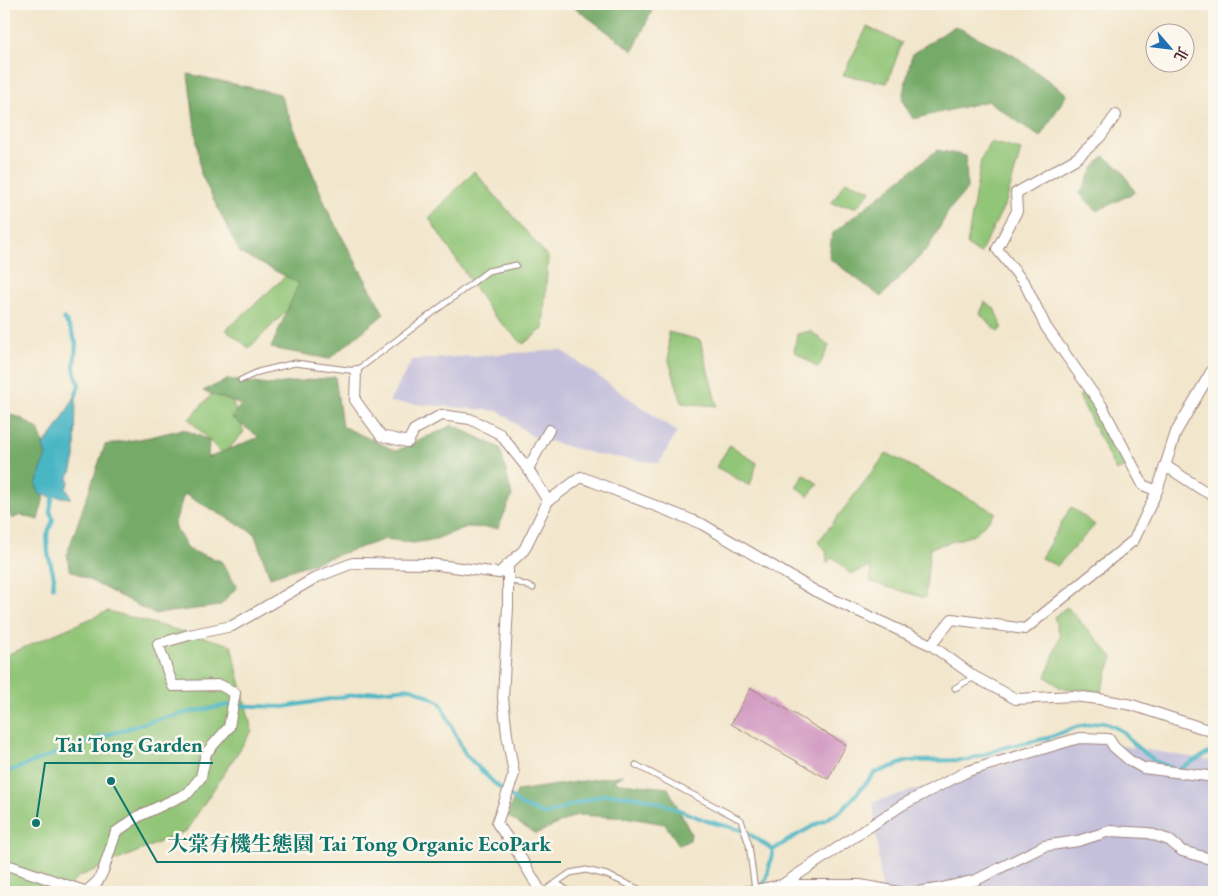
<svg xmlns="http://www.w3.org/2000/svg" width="1218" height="896" viewBox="0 0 1218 896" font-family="'EB Garamond','Noto Serif TC',serif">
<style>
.industrial{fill:#c4c0db}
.green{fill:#91c577;stroke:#6e7251}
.forest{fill:#74aa68;stroke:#5f644a}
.water{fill:#49b6c4;stroke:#4a6a78}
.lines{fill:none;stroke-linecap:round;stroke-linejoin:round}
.stream{stroke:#49b6c4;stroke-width:4}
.building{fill:#d49ec4}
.service-casing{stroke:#9e827c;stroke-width:7}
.minor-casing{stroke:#9e827c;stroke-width:12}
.service{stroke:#fff;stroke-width:5}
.minor{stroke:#fff;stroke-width:10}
.leader{fill:none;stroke:#0f766e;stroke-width:2}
.callout-dot{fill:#0f766e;stroke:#fbf7ec;stroke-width:2}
.callout-label{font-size:21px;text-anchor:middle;font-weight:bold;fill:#0f766e;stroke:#fbf7ec;stroke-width:5;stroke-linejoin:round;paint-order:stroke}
</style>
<rect width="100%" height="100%" fill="#fbf7ec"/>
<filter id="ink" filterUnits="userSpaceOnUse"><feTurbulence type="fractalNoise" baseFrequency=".02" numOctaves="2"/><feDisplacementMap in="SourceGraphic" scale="10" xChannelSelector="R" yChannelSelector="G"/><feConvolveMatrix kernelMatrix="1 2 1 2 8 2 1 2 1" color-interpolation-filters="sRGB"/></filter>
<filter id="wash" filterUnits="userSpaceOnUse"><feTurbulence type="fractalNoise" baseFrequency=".0096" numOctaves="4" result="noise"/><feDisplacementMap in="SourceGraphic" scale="20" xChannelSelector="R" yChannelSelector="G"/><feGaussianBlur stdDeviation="1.12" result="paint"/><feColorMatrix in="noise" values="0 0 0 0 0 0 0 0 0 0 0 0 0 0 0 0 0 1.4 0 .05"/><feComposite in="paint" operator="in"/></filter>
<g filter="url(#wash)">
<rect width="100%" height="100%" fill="#f2e6cc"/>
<path class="industrial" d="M561,350L677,432L659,463L599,455L533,437L499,411L389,402L412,360Z
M1086,740L1214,761V892H882L873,802Z"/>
<path class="green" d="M867,27L902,43L887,83L843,75Z
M990,142L1021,150L1006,202L980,254L967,245L981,160Z
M474,171L548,257L543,329L523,344L492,314L429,218Z
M846,181L871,190L857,207L831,204Z
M297,266L311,287L249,348L226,330Z
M985,302L994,308L1002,327L998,332L980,314Z
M811,331L829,346L818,368L794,351L797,334Z
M668,332L700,340L717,406L682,403L669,361Z
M224,381L244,432L223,455L189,419Z
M1087,391L1129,466L1116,471L1079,396Z
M730,445L757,463L750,486L716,467Z
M887,453L996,513L974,535L930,548L925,598L871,582L870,567L850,574L833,557L827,563L826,550L818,542Z
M804,474L818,484L808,496L796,487Z
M1071,507L1095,525L1057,566L1041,558Z
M1067,607L1113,657L1101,691L1061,688L1046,677L1060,636L1054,617Z
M108,611L231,645L252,731L186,831L78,877L64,892H16L4,885V659L9,654Z"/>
<path class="forest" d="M570,4H655L633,51Z
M955,26L1013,55L1067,94L1040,137L988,101L913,119L902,100L912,54Z
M188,74L280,94L329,213L384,314L329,359L271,348L299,283L240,253L201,174Z
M937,150L966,156L967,189L950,209L928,248L881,297L829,258L832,234Z
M1104,156L1121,169L1135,192L1097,211L1080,194L1094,167Z
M335,377L342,426L396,451L453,425L500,448L512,496L498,528L467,527L433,540L413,543L386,539L270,577L254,533L184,494L174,526L189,550L221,561L237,587L220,606L154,614L70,570L67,554L105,445L150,437L183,429L209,440L208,458L259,437L231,417L241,405L203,391L229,379L267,385Z
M4,413L21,418L38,429L52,466L38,520L21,515L12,519L4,505Z
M624,775L612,782L668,788L691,834L690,840L679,845L665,824L630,818L577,815L536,834L507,816L517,791Z"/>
<path class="water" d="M76,395L75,458L71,473L68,475L69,483L66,488L71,498L40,495L36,485L46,455L43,446L58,426Z"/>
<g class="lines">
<path class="stream" d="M64,318L71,330L76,343L74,369L79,385L76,395
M53,496L50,510L53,520L47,536L48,553L54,577L53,587
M1179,769L1214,750
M4,773L98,738L148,722L185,713L228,705L284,707L376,691L412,688L440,702L465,754L494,783L521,805L545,815L574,804L606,794L638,797L664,804L707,821L745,831L773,850
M762,887L767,876L773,850L795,836L841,811L875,773L908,761L968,760L1006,747L1048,738L1076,727L1103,722L1121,730L1137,747L1155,761L1172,768"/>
</g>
<g id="blocks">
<path class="building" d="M751,688L846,745L828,779L731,724Z"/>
</g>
</g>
<g filter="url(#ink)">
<use href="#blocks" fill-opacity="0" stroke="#9e827c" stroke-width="1"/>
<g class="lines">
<g class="service-casing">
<path id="service" d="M241,380L258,372L295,363L356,371L488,271L516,265
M508,579L533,588
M955,688L974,677
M636,765L741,820L749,845L755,890
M556,883L570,892
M543,892L570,873L586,870L607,875L645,892"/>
</g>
<g class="minor-casing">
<path id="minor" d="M1116,115L1100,137L1077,158L1016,193L1017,211L997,249L1025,284L1046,327L1102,406L1143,485L1157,491
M356,371L355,400L381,436L408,442L414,430L441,415L470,419L500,434L528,469
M1166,466L1201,489L1214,496
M548,501L528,469L549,430
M508,565V607L503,698L507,735L514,774L497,823L518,853L541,892
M931,645L952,619L1025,629L1134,540L1157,491L1176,432L1214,367
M4,864L87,892
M782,885L902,805L968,771L1079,738L1109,739L1114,747L1129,760L1143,768L1207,776L1214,775
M86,892L98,881L103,871L116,832L139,816L188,793L201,777L206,753L229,727L235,693L220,685L173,686L158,644L189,635L232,626L317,577L353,563L430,564L499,573L524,550L548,501L581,477L702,524L815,591L931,645L975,677L1016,699L1073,696L1099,699L1132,705L1208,730
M744,892L782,885H860L899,892
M917,892L937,889L976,880L1044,846L1078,841L1110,831L1148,833L1169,840L1182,851L1214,860"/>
</g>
<use href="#service" class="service"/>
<use href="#minor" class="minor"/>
</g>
</g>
<path class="leader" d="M36 823L45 763H213M111 781L157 862H561"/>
<g class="callout-dot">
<circle cx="36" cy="823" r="5"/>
<circle cx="111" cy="781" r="5"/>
</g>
<g class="callout-label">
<text x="129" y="752">Tai Tong Garden</text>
<text x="359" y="851">大棠有機生態園 Tai Tong Organic EcoPark</text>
</g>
<rect width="1218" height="896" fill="none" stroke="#fbf7ec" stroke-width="20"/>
<g transform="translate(1170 48) rotate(118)"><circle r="24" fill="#fbf7ec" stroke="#b4a19f"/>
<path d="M0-4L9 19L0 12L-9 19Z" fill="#1f6fb2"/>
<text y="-8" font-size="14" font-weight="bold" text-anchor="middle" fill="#4a1f2b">北</text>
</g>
</svg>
